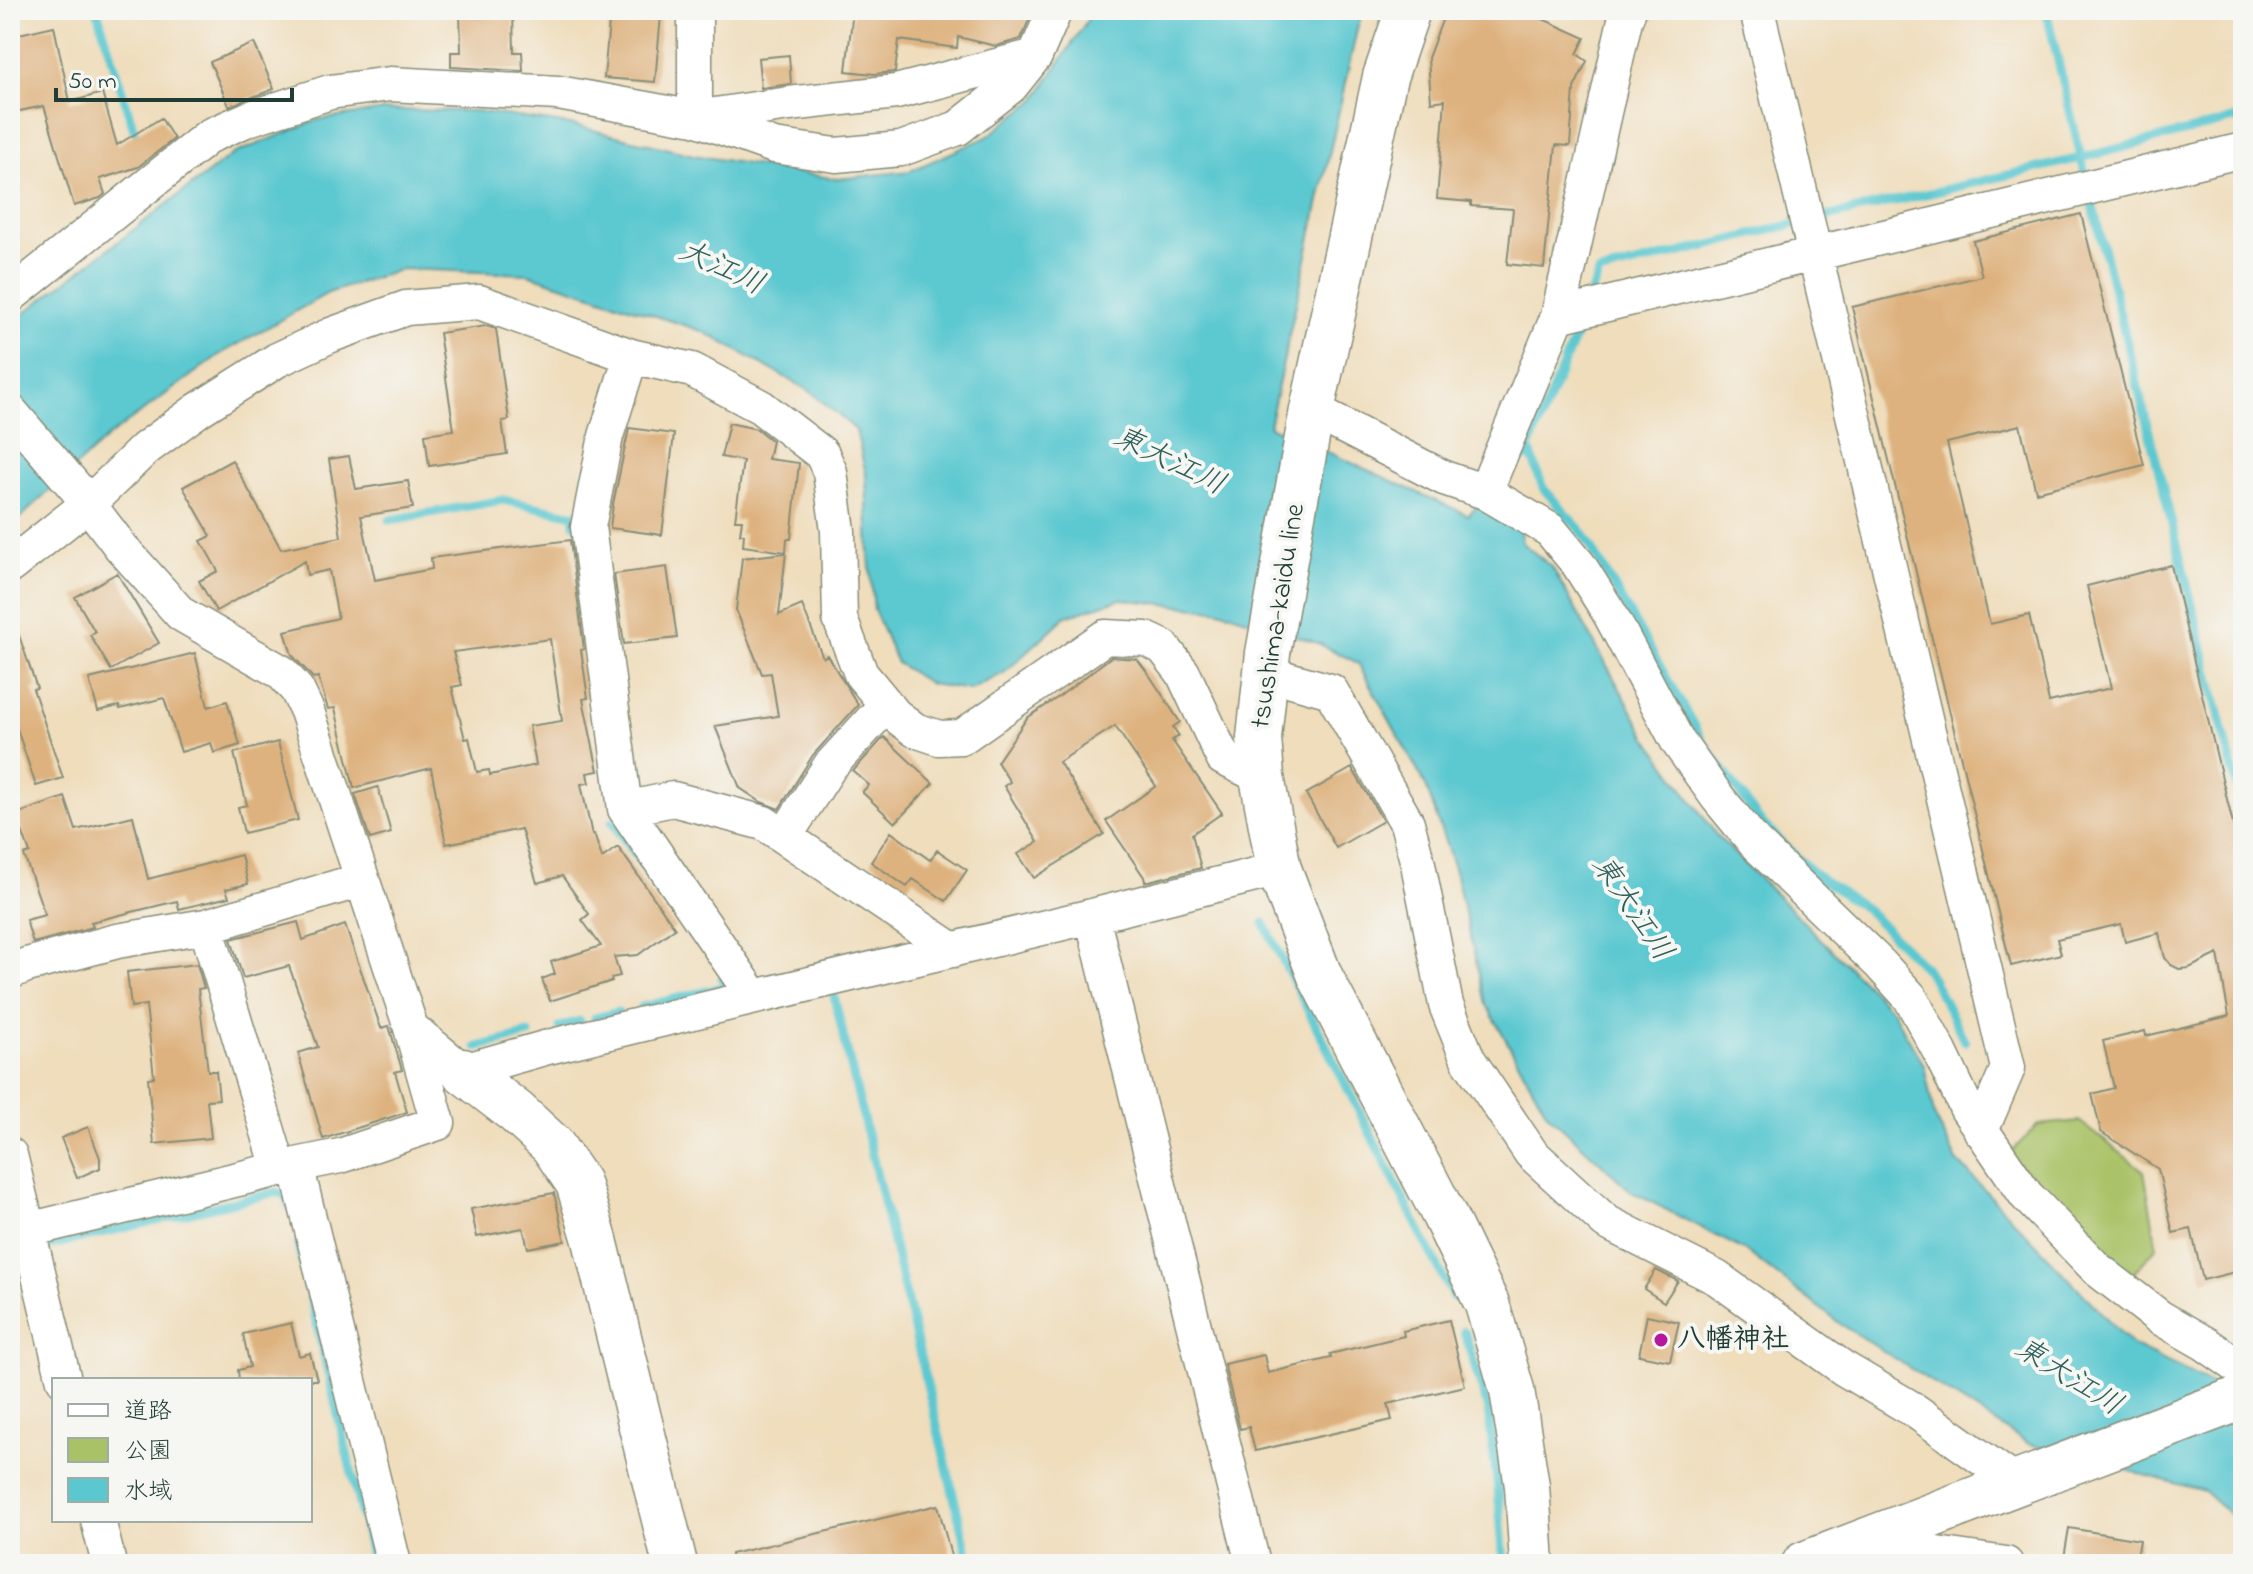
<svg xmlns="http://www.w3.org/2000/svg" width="2253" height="1574" viewBox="0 0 2253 1574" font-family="'Indie Flower','Klee One',sans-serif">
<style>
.green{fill:#aac267;stroke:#64804e;stroke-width:2}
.water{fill:#5bc8d0;stroke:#3d8282;stroke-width:2}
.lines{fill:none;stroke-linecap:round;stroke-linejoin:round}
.stream{stroke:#5bc8d0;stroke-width:9}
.building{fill:#deb27f;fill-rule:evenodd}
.street-casing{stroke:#878d78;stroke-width:37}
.secondary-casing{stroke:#878d78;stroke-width:47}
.street{stroke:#fff;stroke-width:34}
.secondary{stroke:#fff;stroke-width:44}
.poi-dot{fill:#b5179e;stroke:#f6f6f2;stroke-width:3}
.labels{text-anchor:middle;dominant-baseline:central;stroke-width:8;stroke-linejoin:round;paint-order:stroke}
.street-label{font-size:28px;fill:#1f3d34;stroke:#f6f6f2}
.poi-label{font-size:28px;font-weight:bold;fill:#1f3d34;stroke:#f6f6f2;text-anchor:start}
.water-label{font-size:30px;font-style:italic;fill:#2e605b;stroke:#f6f6f2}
</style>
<rect width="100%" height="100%" fill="#f6f6f2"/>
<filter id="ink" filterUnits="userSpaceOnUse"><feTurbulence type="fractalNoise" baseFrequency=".0125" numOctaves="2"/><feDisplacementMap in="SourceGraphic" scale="16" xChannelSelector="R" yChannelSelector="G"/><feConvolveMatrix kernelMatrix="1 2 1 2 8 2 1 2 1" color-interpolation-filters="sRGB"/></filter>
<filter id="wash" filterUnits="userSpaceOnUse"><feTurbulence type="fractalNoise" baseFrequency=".006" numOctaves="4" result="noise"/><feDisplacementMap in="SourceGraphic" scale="32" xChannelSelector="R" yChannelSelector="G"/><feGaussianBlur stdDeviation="1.8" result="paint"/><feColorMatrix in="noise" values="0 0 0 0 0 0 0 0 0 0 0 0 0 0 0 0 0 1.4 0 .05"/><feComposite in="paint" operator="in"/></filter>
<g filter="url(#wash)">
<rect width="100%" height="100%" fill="#efddbc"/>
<path class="green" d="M2079,1121L2144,1171L2157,1247L2132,1275L2008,1155L2038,1125Z"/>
<path class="water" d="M1094,10H1364L1358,25L1269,426L1468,515L1483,500L1518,522L1522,543L1552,567L1646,736L1717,836L1892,1010L1924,1065L1934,1115L1957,1161L2132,1345L2243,1399V1527L2204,1491L2029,1444L1839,1323L1746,1251L1632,1192L1547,1113L1486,1004L1455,871L1426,786L1358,663L1320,644L1223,611L1121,599L1066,616L1004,673L970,690L930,684L897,663L874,610L869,556L866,474L856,430L810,391L702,331L528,274L402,269L328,293L219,355L109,436L10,527V324L233,154L318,120L385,110L477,111L577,126L693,155L837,179L910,171L987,137L1035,100Z"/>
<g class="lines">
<path class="stream" d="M97,10L134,130
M2046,10L2085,174
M2092,202L2243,810
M1822,218L2081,158L2243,117
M1591,293L1599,273L1794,224
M1529,448L1543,488L1583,533L1705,745L1759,820L1814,874L1866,909L1928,971L1965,1041
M1525,457L1579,327
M390,520L503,500L575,515V524
M612,822L670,904
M1264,923L1453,1297
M834,996L970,1564
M641,1007L727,986L722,979
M595,1018L618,1012
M560,1027L580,1021
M477,1047L529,1034
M298,1244L373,1564
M47,1246L276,1192L287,1196L289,1206
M1464,1331L1488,1409L1498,1488L1504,1564"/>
</g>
<g id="blocks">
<path class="building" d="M460,10H513L514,52H522L523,71L451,67V52H461Z
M853,10H1033L1021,39L996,46L958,37L957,48L899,40L895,72L874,74L846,71Z
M1446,10H1523L1585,38L1577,54L1587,61L1574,88L1570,146L1556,145L1544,268L1507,264L1513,209L1471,206V202L1437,199L1445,100L1431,102L1428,58Z
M610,11L661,15L655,82L604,78Z
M54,26L70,102L102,93L117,145L161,118L174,139L138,167L100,179L105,194L100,198L74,206L44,106L10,113V36Z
M254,43L274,89L229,106L210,62Z
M789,55L791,84L761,88L758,58Z
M2081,214L2144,465L2036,492L2020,425L1947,443L1990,624L2029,615L2049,702L2111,688L2087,586L2171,565L2243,866V1270L2203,1280L2191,1229L2173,1233L2158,1169L2101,1132L2092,1094L2114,1088L2103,1041L2145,1031L2146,1036L2229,1016L2218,954L2189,968L2179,969L2171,965L2165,958L2159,933L2125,942L2121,924L2057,939L2061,954L2011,966L1852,307L1982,276L1973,241Z
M486,326L496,329L509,420L502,421L507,454L429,466L425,434L454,430L439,333Z
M729,423L757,429L772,441L768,459L799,463L791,539H787L786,552L743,546L744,534H740L742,520H735L743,461L721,457Z
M629,428L674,434L662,535L610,528L613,504Z
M349,456L356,489L408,481L413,508L361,516L375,580L432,569L431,558L570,540L584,649L581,650L588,698L583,699L598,771L587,773L589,783L581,784L592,835L594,834L602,858L618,847L675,928L638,955L614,957L620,976L611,978L612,981L550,1001L542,979L555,974L551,962L601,946L582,920L589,914L562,876L537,883L521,829L446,844L431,768L354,788L335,708L328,709L318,677L313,678L292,655L285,631L338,618L329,570L307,575L305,561L216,611L199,581L218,571L201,541L211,536L183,487L232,460L281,549L341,537L329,459ZM550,639L562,721L529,726L536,765L490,775L489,770L477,772L469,738L465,739L452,687L462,685L453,652Z
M786,553L779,615L802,605L823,658L827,655L858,705L813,755L779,809L761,802L740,788L715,726L778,716L771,673L762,674L736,610L742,558Z
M667,567L677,638L624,644L614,574Z
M117,573L159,643L111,670L90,635L95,632L75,597Z
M14,621L37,688L33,689L63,778L36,786L17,729L10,731V622Z
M195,653L208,707L227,701L240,745L214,753L211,743L181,752L164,698L120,709L119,706L98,711L89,679Z
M1111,657L1137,659L1148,673L1180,722L1173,727L1179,736L1172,740L1222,813L1192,834L1201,868L1145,882L1144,877L1106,821L1156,786L1115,726L1059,762L1104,834L1034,878L1018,854L1038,842L1004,786L1010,782L997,762L1027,718L1060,696Z
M884,737L933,783L895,823L862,792L869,785L853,771Z
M278,742L298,820L244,833L238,807L247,805L234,753Z
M1352,768L1383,821L1336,848L1306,794Z
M378,787L391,833L370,839L355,794Z
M65,797L76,830L133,816L148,879L241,855L248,884L226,889L229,897L179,909L177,901L91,922L93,927L33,943L26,920L45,915L24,855L30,853L16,814Z
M891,832L930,860L937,850L967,870L946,901L913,879L907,887L871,862Z
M298,922L303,940L345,925L381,1028L389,1026L402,1070L395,1072L407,1112L323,1139L298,1053L318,1047L289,966L243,978L231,939Z
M197,964L204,988L198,989L208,1071H216L219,1099L207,1100L211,1138L154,1144L148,1078L154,1077L146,1005L131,1007L127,972Z
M88,1127L100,1158V1168L77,1178L61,1138Z
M554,1193L565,1241L528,1248L523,1228L477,1237L471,1209Z
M1656,1270L1678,1281L1664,1302L1644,1289Z
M1647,1315L1679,1322L1670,1361L1639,1355Z
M1449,1320L1465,1386L1388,1404L1392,1420L1255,1451L1249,1427L1240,1429L1224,1364L1264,1355L1268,1373L1331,1358L1330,1354L1404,1336L1403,1331Z
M291,1323L299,1356L310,1353L317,1380H239L238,1370L250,1367L243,1334Z
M938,1505L953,1564H732L731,1554Z
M2069,1528L2140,1540L2136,1564H2098L2064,1558Z"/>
</g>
</g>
<g filter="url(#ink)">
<use href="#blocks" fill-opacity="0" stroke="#878d78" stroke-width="2"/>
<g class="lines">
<g class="street-casing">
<path id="street" d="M695,10V118L789,104L896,92L1035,56L1055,10
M1629,10L1625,20L1558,316L1485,492L1550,530L1579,565L1610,614L1678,742L1718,798L1755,843L1880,964L1910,997L1940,1052L1967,1109L2026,1195L2097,1269L2159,1317L2206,1344L2243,1370
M1757,10L2008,1068L1981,1131
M10,296L209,136L248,119L330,92L390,84L558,93L695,118L774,146L836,155L901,149L958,128L1011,86L1035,56
M1558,316L2243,150
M631,356L606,436L588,527L625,809L754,997
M1312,410L1444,478L1485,492
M10,411L76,488L121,547L181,614L281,672L297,690L307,711L411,1028L463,1071L548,1047L1092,916L1279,869
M10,566L88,504L145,449L198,410L277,360L331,335L406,308L479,302L631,356L692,370L761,407L822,454L830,472L838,531L840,619L861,674L895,715L915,730L939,738L962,737L1105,637L1146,639L1163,647L1183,673L1223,758L1262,777
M1288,679L1331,691L1407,823L1418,864L1446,1005L1468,1059L1531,1153L1606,1222L1717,1278L1843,1368L1914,1410L2018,1484
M625,809L673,799L764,823L953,950
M785,836L830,766L886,705
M1092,916L1253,1564
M206,926L279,1168
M10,972L27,965L117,941L206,926L361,880
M10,1155L64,1380
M28,1230L296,1165
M98,1520L109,1564
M1860,1543L2006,1564
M394,1564L296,1165L340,1156L438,1123L411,1028"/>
</g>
<g class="secondary-casing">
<path id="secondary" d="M1408,10L1385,77L1312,410L1268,653L1259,738L1262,777L1279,869L1320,976L1444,1215L1487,1304L1512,1390L1527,1486L1532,1564
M463,1071L516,1112L552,1145L578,1183L595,1240L675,1564
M1804,1564L2243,1397"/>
</g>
<use href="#street" class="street"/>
<use href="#secondary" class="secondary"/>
</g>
</g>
<circle class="poi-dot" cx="1661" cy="1340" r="8"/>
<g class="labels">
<g class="street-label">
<text transform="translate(1279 616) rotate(-81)">tsushima-kaidu line</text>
</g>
<g class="poi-label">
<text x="1677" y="1340">八幡神社</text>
</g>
<g class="water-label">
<text transform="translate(721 269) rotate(25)">大江川</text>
<text transform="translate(1169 462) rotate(26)">東大江川</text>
<text transform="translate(1631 909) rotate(56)">東大江川</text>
<text transform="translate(2068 1378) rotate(32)">東大江川</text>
</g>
</g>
<rect width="2253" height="1574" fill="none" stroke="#f6f6f2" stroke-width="40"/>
<rect x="52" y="1378" width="260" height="144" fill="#f6f6f2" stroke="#a0aca6" stroke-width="2"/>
<rect x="68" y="1404" width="40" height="12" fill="#ffffff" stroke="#a0aca6" stroke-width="2"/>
<text x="124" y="1418" font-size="24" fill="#1f3d34">道路</text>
<rect x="68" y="1438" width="40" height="24" fill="#aac267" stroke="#a0aca6" stroke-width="2"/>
<text x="124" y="1458" font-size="24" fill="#1f3d34">公園</text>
<rect x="68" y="1478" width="40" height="24" fill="#5bc8d0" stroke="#a0aca6" stroke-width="2"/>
<text x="124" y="1498" font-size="24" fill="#1f3d34">水域</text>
<path d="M56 88v12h236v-12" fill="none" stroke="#1f3d34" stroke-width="4"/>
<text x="68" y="88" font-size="24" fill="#1f3d34" stroke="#f6f6f2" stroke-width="6" paint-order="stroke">50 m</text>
</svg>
